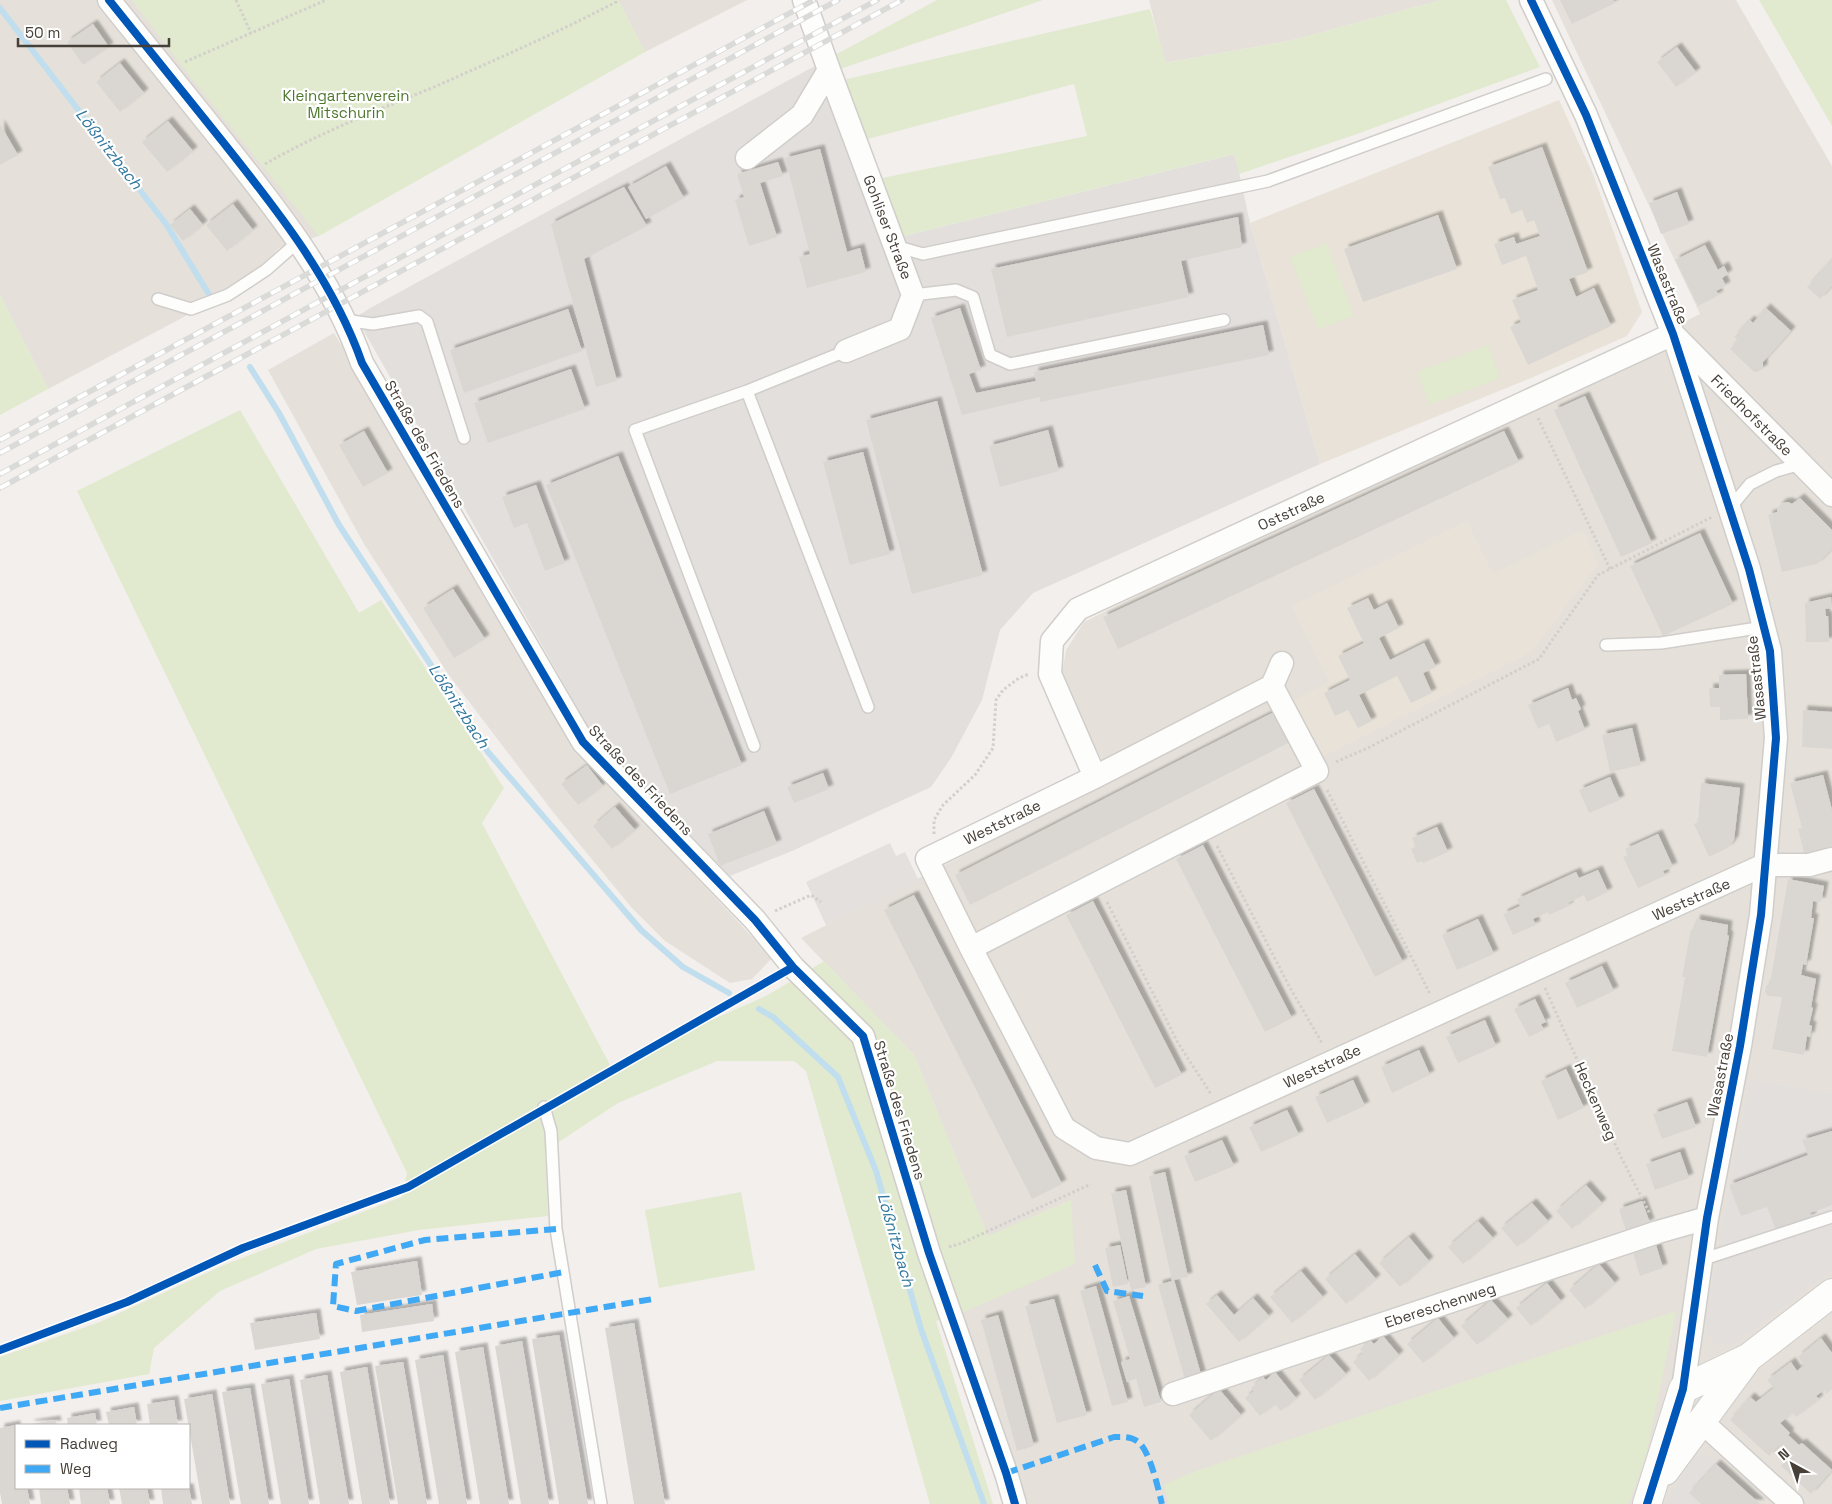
<svg xmlns="http://www.w3.org/2000/svg" width="1832" height="1504" viewBox="0 0 1832 1504" font-family="'Space Grotesk',sans-serif">
<style>
.residential{fill:#e5e1da}
.industrial{fill:#e3dfdc}
.education{fill:#e8e2d8}
.green{fill:#e1eace}
.parking{fill:#e3e0dd}
.lines{fill:none;stroke-linecap:round;stroke-linejoin:round}
.stream{stroke:#c0deed;stroke-width:6}
.building{fill:#dad7d3;filter:url(#shadow)}
.service-casing{stroke:#d0cdca;stroke-width:14}
.minor-casing{stroke:#d0cdca;stroke-width:25}
.tertiary-casing{stroke:#d0cdca;stroke-width:30}
.path{stroke:#d2cfcc;stroke-width:3;stroke-dasharray:2.5 2.5;stroke-linecap:butt}
.service{stroke:#fdfdfc;stroke-width:11}
.minor{stroke:#fdfdfc;stroke-width:22}
.tertiary{stroke:#fdfdfc;stroke-width:28}
.rail-casing{stroke:#dadad9;stroke-width:5.5}
.rail{stroke:#fff;stroke-width:4;stroke-dasharray:11;stroke-linecap:butt}
.quiet{stroke:#3fa9f5;stroke-width:6;stroke-dasharray:12 6;stroke-linecap:butt}
.cycleway-casing{stroke:#fff;stroke-width:11}
.cycleway{stroke:#0057b8;stroke-width:8}
.labels{text-anchor:middle;dominant-baseline:central;stroke-width:4.5;stroke-linejoin:round;paint-order:stroke}
.park-label{font-size:15px;fill:#4e772e;stroke:#fff}
.street-label{font-size:15px;fill:#474038;stroke:#fff}
.water-label{font-size:16px;font-style:italic;fill:#32789e;stroke:#fff}
</style>
<defs>
<filter id="shadow"><feDropShadow dx="4.5" dy="-4.5" stdDeviation="1" flood-color="#0004"/></filter>
</defs>
<rect width="100%" height="100%" fill="#f2efec"/>
<path class="residential" d="M0,0H133L319,236L279,248L258,271L182,318L48,389L0,295Z
M618,0H747L645,52Z
M1149,0H1442L1289,41L1165,63Z
M1552,0H1736L1832,166V1504H1019L959,1314L1071,1200L988,1237L914,1055L801,938L1112,780L1061,680L1066,650L1084,622L1700,314Z
M334,333L390,426L573,742L662,841L772,958L752,979L730,983L665,941L632,908L553,812L448,674L364,544L268,370Z"/>
<path class="industrial" d="M835,55L900,237L1235,154L1250,223L1320,464L1033,593L1000,630L982,700L951,758L931,787L792,851L730,876L594,737L356,317L372,307Z
M1750,1080L1832,1094V1270L1732,1345L1714,1343L1707,1334L1705,1321Z
M1702,1455L1713,1458L1763,1504H1666L1693,1458Z"/>
<path class="education" d="M1559,100L1593,174L1642,312L1627,336L1531,378L1320,464L1250,223Z
M1467,521L1493,574L1583,530L1598,564L1531,652L1320,758L1291,702L1329,682L1291,606Z"/>
<path class="green" d="M132,0H618L645,52L319,236L189,75Z
M937,0H1043L840,69L835,55Z
M1442,0H1506L1540,67L1354,135L1239,174L1234,154L900,237L877,179L1087,136L1074,84L864,140L843,80L1150,9L1166,63L1289,41Z
M1759,0H1832V126Z
M1327,243L1354,316L1318,329L1290,257Z
M0,295L48,389L0,415Z
M1488,345L1500,378L1429,405L1417,372Z
M240,410L359,613L381,600L504,788L482,823L610,1065L768,995L824,961L914,1055L988,1236L1071,1200L1075,1264L959,1314L936,1321L993,1504H930L806,1071L794,1061H717L618,1103L545,1151L548,1216L419,1230L316,1249L220,1291L154,1348L149,1374L0,1401V1357L100,1322L224,1265L402,1197L407,1173L77,491Z
M741,1192L755,1270L659,1288L645,1210Z
M1676,1311L1646,1455L1629,1504H1169L1164,1485L1193,1472Z"/>
<path class="parking" d="M890,843L896,856L905,852L919,881L826,925L806,882Z"/>
<g class="lines">
<path class="stream" d="M0,8L166,224L210,296
M250,367L279,413L339,525L488,752L641,930L683,967L729,993
M759,1009L773,1017L838,1077L876,1171L921,1329L984,1504"/>
</g>
<path class="building" d="M1560,0H1613L1615,3L1572,24Z
M93,24L109,47L83,65L67,42Z
M1677,47L1696,72L1676,87L1657,62Z
M120,63L144,93L120,112L96,82Z
M168,121L193,151L167,172L142,142Z
M0,124L18,155L0,165Z
M1542,147L1588,272L1569,279L1576,297L1594,288L1611,326L1528,365L1510,327L1521,322L1512,300L1538,290L1526,256L1502,265L1494,244L1514,237L1516,244L1540,236L1534,220L1527,223L1522,210L1511,214L1505,198L1500,199L1488,167Z
M820,149L847,252L860,248L866,272L807,288L799,257L810,254L785,158Z
M778,162L783,176L760,183L777,237L749,246L735,200L744,197L737,174Z
M666,166L684,198L646,219L628,187Z
M624,187L647,226L584,259L617,381L596,387L551,224Z
M1677,192L1689,224L1661,234L1649,203Z
M233,204L253,230L227,251L206,225Z
M190,209L203,225L183,241L170,225Z
M1438,215L1457,269L1363,302L1344,249Z
M1238,217L1242,247L1181,261L1189,297L1007,337L991,269Z
M1705,245L1718,270L1724,266L1728,274L1722,278L1726,286L1716,291L1719,295L1698,306L1675,260Z
M1832,260V286L1820,299L1807,287Z
M960,308L981,370L969,374L976,393L1036,381L1034,372L1263,325L1269,355L1040,402V397L962,415L931,318Z
M1766,308L1791,331L1763,362V369L1757,372H1754L1730,349L1738,340L1734,337L1750,320L1753,323Z
M568,309L582,351L464,393L450,350Z
M571,369L585,409L488,443L474,403Z
M1585,396L1652,543L1621,557L1554,410Z
M937,401L983,575L912,594L866,420Z
M1048,430L1059,471L1000,487L989,446Z
M364,431L388,473L363,487L339,445Z
M1504,431L1519,462L1118,649L1103,617Z
M863,452L890,554L850,565L823,462Z
M618,456L742,765L670,794L546,485Z
M536,485L565,563L545,571L527,523L514,528L502,497Z
M1800,498L1832,530V549L1817,564L1782,572L1768,515L1777,512L1778,507L1782,503L1788,502L1792,504Z
M1700,533L1733,604L1663,636L1630,566Z
M453,589L485,639L454,658L423,608Z
M1831,597L1832,608L1825,609L1826,616H1828L1829,642H1806L1805,603Z
M1368,598L1374,610L1387,603L1399,628L1379,638L1390,660L1424,643L1436,667L1423,673L1432,693L1411,703L1397,676L1359,695L1372,721L1358,728L1348,710L1335,716L1324,693L1350,680L1338,656L1364,643L1347,608Z
M1746,674L1748,719L1720,720V707H1710L1709,688H1719V675Z
M1568,688L1572,700L1576,698L1581,709L1578,711L1585,730L1556,742L1549,724L1538,729L1528,705Z
M1803,710L1832,712V749L1802,747Z
M1274,712L1290,742L970,905L955,875Z
M1632,728L1641,765L1610,772L1602,735Z
M587,765L603,786L578,805L561,784Z
M823,773L829,789L794,803L787,787Z
M1823,775L1832,810V850L1805,857L1798,829L1802,828L1790,783Z
M1610,777L1620,800L1589,813L1579,790Z
M1701,783L1740,788L1734,840L1729,847L1709,857L1694,824L1698,822Z
M1314,789L1403,962L1375,977L1286,803Z
M615,807L635,830L612,849L593,826Z
M764,811L777,844L720,866L708,834Z
M1437,827L1448,852L1423,863L1422,861L1417,863L1411,849L1416,847L1412,838Z
M1658,834L1673,867L1663,871L1665,876L1638,888L1623,857L1628,855L1625,849Z
M1203,845L1292,1018L1265,1032L1176,859Z
M1598,870L1608,892L1587,902L1584,895L1568,903L1569,906L1549,915L1548,912L1533,919L1536,925L1513,935L1503,914L1520,906L1517,899L1576,872L1579,878Z
M1788,879L1824,886L1821,902L1813,901L1811,918H1814L1806,965L1803,964L1801,975L1816,979L1811,1007L1813,1008L1809,1025L1812,1026L1810,1037L1807,1036L1804,1055L1772,1049L1782,997L1768,996L1765,992L1766,986L1770,983Z
M914,895L1062,1184L1032,1199L884,910Z
M1093,901L1182,1075L1155,1088L1066,915Z
M1478,919L1494,954L1457,970L1442,935Z
M1696,919L1728,925L1727,935L1729,936L1707,1057L1672,1051L1685,977H1682L1691,929H1694Z
M1602,966L1614,991L1577,1008L1565,983Z
M1535,999L1546,1022L1541,1024L1544,1030L1529,1037L1514,1009Z
M1485,1020L1496,1046L1458,1063L1446,1037Z
M1419,1050L1430,1075L1392,1093L1381,1067Z
M1566,1069L1584,1108L1558,1120L1541,1081Z
M1353,1080L1365,1106L1327,1123L1315,1097Z
M1687,1102L1696,1127L1662,1139L1653,1114Z
M1287,1110L1299,1135L1261,1152L1249,1127Z
M1832,1131V1205L1810,1213L1812,1217L1776,1230L1767,1207L1741,1216L1729,1185L1808,1155L1802,1140Z
M1222,1140L1234,1166L1195,1182L1184,1156Z
M1680,1152L1689,1178L1655,1190L1646,1164Z
M1165,1172L1188,1277L1174,1280L1202,1378L1186,1383L1158,1285L1172,1281L1149,1176Z
M1586,1185L1602,1203L1572,1229L1556,1211Z
M1126,1190L1146,1287L1131,1290L1111,1193Z
M1642,1201L1650,1223L1626,1231L1619,1209Z
M1532,1203L1548,1221L1517,1247L1501,1228Z
M1478,1221L1493,1238L1463,1264L1448,1247Z
M1409,1237L1429,1261L1400,1287L1379,1263Z
M1120,1245L1128,1284L1113,1287L1105,1248Z
M1656,1245L1663,1268L1640,1276L1633,1253Z
M1355,1254L1376,1279L1346,1304L1325,1279Z
M417,1261L422,1295L357,1305L351,1272Z
M1599,1264L1615,1283L1585,1309L1569,1290Z
M1301,1271L1323,1297L1292,1323L1270,1297Z
M1547,1283L1561,1301L1531,1326L1516,1308Z
M1096,1286L1128,1402L1112,1406L1080,1291Z
M1217,1295L1234,1315L1253,1298L1269,1316L1239,1342L1206,1304Z
M1129,1296L1161,1402L1144,1407L1136,1379L1127,1382L1121,1362L1130,1359L1113,1301Z
M1054,1299L1087,1415L1057,1423L1025,1306Z
M1491,1300L1508,1319L1477,1345L1461,1326Z
M432,1304L434,1321L362,1332L360,1315Z
M316,1313L320,1339L255,1350L250,1323Z
M998,1315L1034,1446L1017,1451L981,1320Z
M1438,1318L1454,1338L1423,1363L1407,1344Z
M634,1323L665,1504H634L605,1328Z
M559,1335L588,1504H559L532,1339Z
M1383,1336L1399,1355L1369,1381L1353,1362L1363,1353L1360,1349L1370,1340L1374,1344Z
M1821,1338L1832,1353V1389L1826,1394L1824,1390L1816,1396L1819,1399L1796,1417L1793,1413L1780,1423L1790,1433L1788,1435L1799,1445L1802,1443L1832,1470L1811,1494L1781,1466L1790,1456L1779,1445L1769,1456L1730,1420L1750,1397L1756,1402L1774,1388L1767,1380L1791,1362L1797,1371L1804,1365L1798,1357Z
M522,1341L549,1504H521L495,1346Z
M483,1347L509,1504H480L455,1352Z
M443,1355L467,1504H439L415,1360Z
M1329,1355L1346,1374L1315,1400L1299,1380Z
M403,1362L427,1504H398L375,1366Z
M367,1367L390,1504H362L340,1372Z
M1275,1372L1296,1398L1281,1411L1275,1404L1260,1416L1245,1398L1254,1391L1251,1388L1263,1377L1266,1380Z
M327,1375L349,1504H320L300,1380Z
M289,1379L309,1504H281L261,1384Z
M250,1388L269,1504H241L222,1392Z
M1219,1389L1241,1415L1211,1441L1189,1415Z
M212,1394L230,1504H202L184,1399Z
M174,1400L178,1425H150L147,1404Z
M134,1407L137,1425H109L106,1412Z
M95,1413L97,1425H68L67,1418Z
M56,1420L57,1425H30V1424Z
M16,1425V1488H27L30,1504H2L0,1493V1428Z
M1716,1464L1760,1504H1701L1689,1493Z
M39,1488H67L70,1504H41Z
M79,1488H107L110,1504H81Z
M119,1488H147L150,1504H122Z
M161,1488H189L192,1504H163Z"/>
<g class="lines">
<g class="service-casing">
<path id="service" d="M895,246L923,254L1268,181L1546,79
M913,295L956,290L973,297L990,355L1010,364L1224,320
M158,299L191,309L228,295L266,270L299,241
M344,320L373,324L419,316L427,322L464,438
M747,391L846,351
M1730,508L1750,484L1776,471L1801,464
M1606,645L1661,643L1764,627
M754,746L635,430L747,391L868,707
M544,1107L551,1131L556,1229L601,1504
M1701,1260L1832,1217"/>
</g>
<g class="minor-casing">
<path id="minor" d="M109,0C147,47 185,95 223,142C277,210 333,280 362,363L583,742L755,920L793,967L863,1036L929,1253L1006,1473L1015,1504
M804,0L829,70L913,295L900,329L846,351
M1531,0L1586,115L1673,334L1749,569L1770,651L1776,738L1761,915L1740,1046L1707,1218L1683,1389
M747,158L802,115L829,70
M1282,663L1272,686L1095,777L927,859L971,948L1064,1128L1096,1148L1130,1154L1764,865H1809L1832,859
M1095,777L1050,674L1052,641L1078,609L1673,334L1832,495
M971,948L1317,771L1272,686
M1173,1394L1658,1232L1707,1218
M1702,1422L1792,1504"/>
</g>
<g class="tertiary-casing">
<path id="tertiary" d="M1665,1471L1746,1361
M1647,1504L1683,1389L1748,1358L1832,1293"/>
</g>
<path class="path" d="M236,0L251,33
M185,62L326,0
M265,164C319,133 376,111 434,87C495,60 557,33 616,2L615,0
M1538,418L1610,569
M1336,762L1368,748L1539,659L1598,575L1712,517
M1327,790L1430,994
M934,834V820L943,805L975,775L993,748L996,700L1003,690L1019,678L1029,674
M1217,846L1289,986L1322,1043
M1107,902L1178,1043L1211,1094
M775,911L811,895L821,902
M1545,988L1620,1155L1650,1214
M949,1247L962,1243L1091,1184"/>
<use href="#service" class="service"/>
<use href="#minor" class="minor"/>
<use href="#tertiary" class="tertiary"/>
<g class="rail-casing">
<path id="rail" d="M0,440L814,0
M0,453L838,0
M0,474L877,0
M0,488L902,0"/>
</g>
<use href="#rail" class="rail"/>
<path class="quiet" d="M556,1229L425,1240L336,1264L333,1306L356,1311L564,1272
M1095,1265L1107,1291L1143,1296
M0,1408L653,1299
M1006,1473L1114,1437C1122,1437 1130,1436 1137,1441C1150,1449 1158,1489 1162,1504"/>
<g class="cycleway-casing">
<path id="cycleway" d="M109,0C147,47 185,95 223,142C277,210 333,280 362,363L583,742L755,920L793,967L863,1036L929,1253L1006,1473L1015,1504
M1531,0L1586,115L1673,334L1749,569L1770,651L1776,738L1761,915L1740,1046L1707,1218L1683,1389L1647,1504
M0,1350L127,1302L243,1248L408,1187L793,967"/>
</g>
<use href="#cycleway" class="cycleway"/>
</g>
<g class="labels">
<g class="park-label">
<text x="346" y="95">Kleingartenverein<tspan x="346" dy="17">Mitschurin</tspan></text>
</g>
<g class="street-label">
<text transform="translate(888 227) rotate(69)">Gohliser Straße</text>
<text transform="translate(1668 284) rotate(68)">Wasastraße</text>
<text transform="translate(1752 415) rotate(45)">Friedhofstraße</text>
<text transform="translate(425 444) rotate(60)">Straße des Friedens</text>
<text transform="translate(1291 511) rotate(-25)">Oststraße</text>
<text transform="translate(1756 678) rotate(-96)">Wasastraße</text>
<text transform="translate(641 780) rotate(47)">Straße des Friedens</text>
<text transform="translate(1002 822) rotate(-26)">Weststraße</text>
<text transform="translate(1691 899) rotate(-24)">Weststraße</text>
<text transform="translate(1322 1066) rotate(-25)">Weststraße</text>
<text transform="translate(1720 1075) rotate(-79)">Wasastraße</text>
<text transform="translate(1596 1101) rotate(66)">Heckenweg</text>
<text transform="translate(900 1110) rotate(73)">Straße des Friedens</text>
<text transform="translate(1440 1305) rotate(-18)">Ebereschenweg</text>
</g>
<g class="water-label">
<text transform="translate(109 149) rotate(52)">Lößnitzbach</text>
<text transform="translate(459 706) rotate(57)">Lößnitzbach</text>
<text transform="translate(896 1240) rotate(74)">Lößnitzbach</text>
</g>
</g>
<rect x="15" y="1424" width="175" height="65" fill="#ffffff" stroke="#b5b3af"/>
<rect x="25" y="1440" width="25" height="8" fill="#0057b8" stroke="#b5b3af"/>
<text x="60" y="1449" font-size="15" fill="#474038">Radweg</text>
<rect x="25" y="1465" width="25" height="8" fill="#3fa9f5" stroke="#b5b3af"/>
<text x="60" y="1474" font-size="15" fill="#474038">Weg</text>
<g transform="translate(1792 1464) rotate(320)" stroke="#ffffff" stroke-width="4" paint-order="stroke">
<path d="M0-4L9 19L0 12L-9 19Z" fill="#474038"/>
<text y="-8" font-size="14" font-weight="bold" text-anchor="middle" fill="#474038">N</text>
</g>
<path d="M18 38v8h151v-8" fill="none" stroke="#474038" stroke-width="2.5"/>
<text x="25" y="38" font-size="15" fill="#474038" stroke="#ffffff" stroke-width="4" paint-order="stroke">50 m</text>
</svg>
